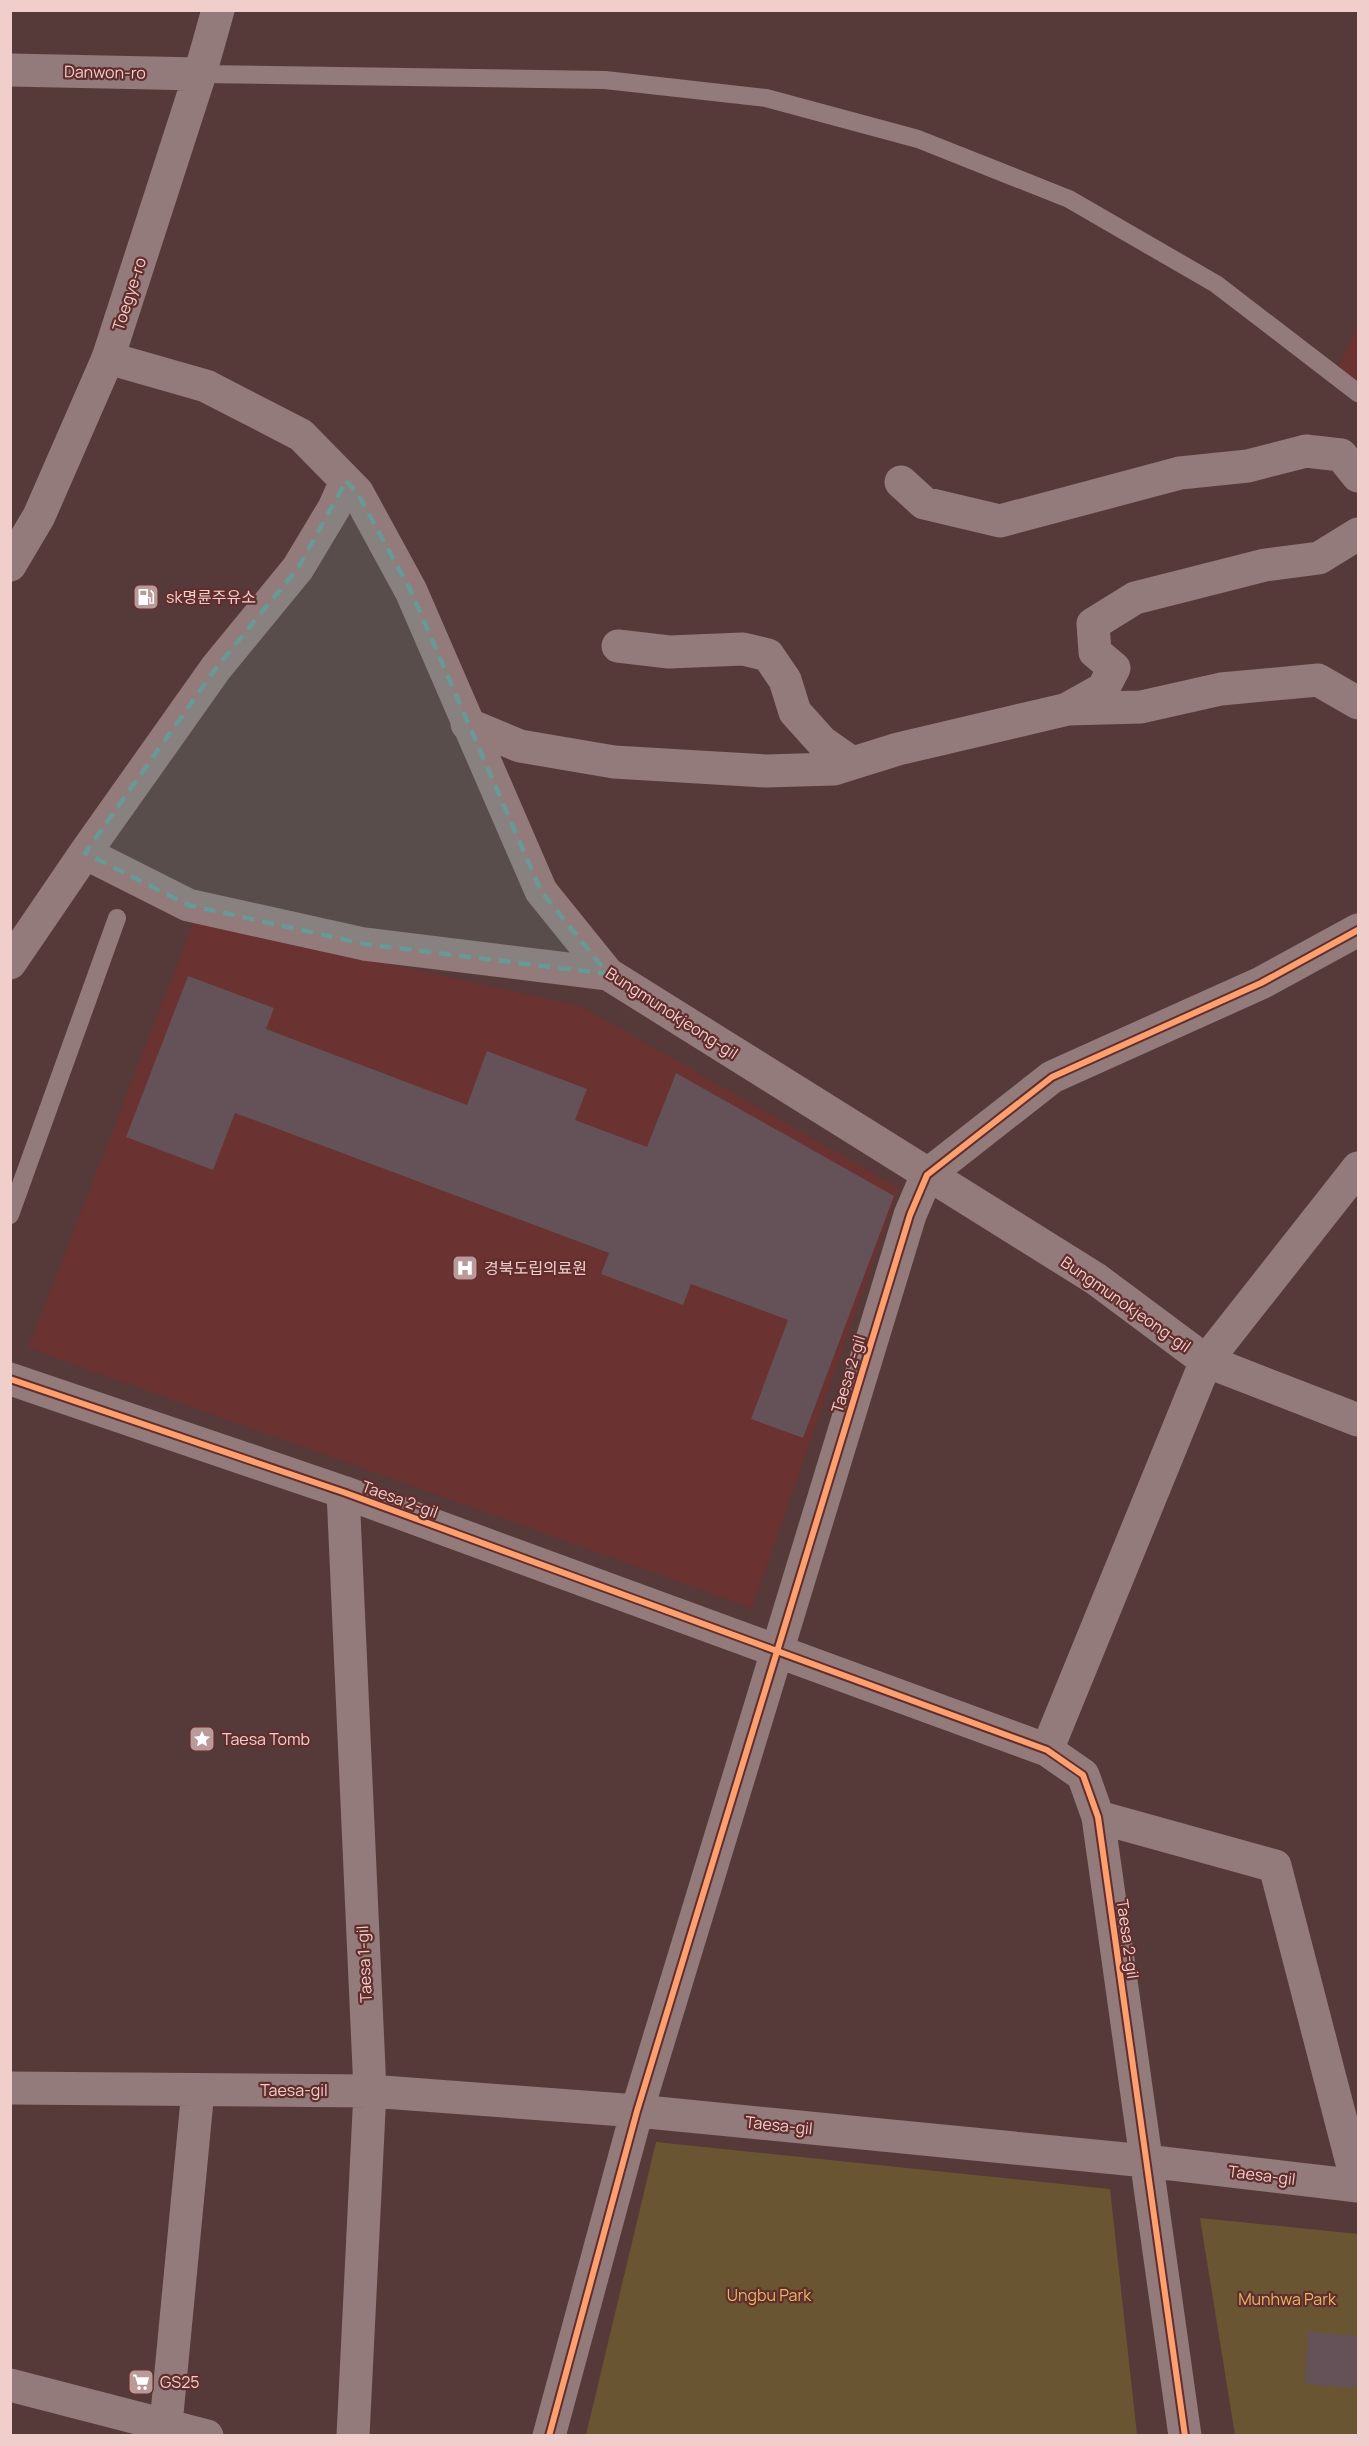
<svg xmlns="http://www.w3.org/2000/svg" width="1369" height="2446" viewBox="0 0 1369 2446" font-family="Manrope,'Noto Sans KR',sans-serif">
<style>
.built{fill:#6a3231}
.green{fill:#6a5532}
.building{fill:#655158}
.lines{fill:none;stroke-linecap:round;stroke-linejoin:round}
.lane{stroke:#927b7a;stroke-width:18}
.street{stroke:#927b7a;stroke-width:33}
.secondary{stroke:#927b7a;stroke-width:33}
.cycleway-casing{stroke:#622e2d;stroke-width:10}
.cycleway{stroke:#fca06f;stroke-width:6}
.marked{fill:#699994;fill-opacity:0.2;stroke:#699994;stroke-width:4.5;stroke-dasharray:12 8;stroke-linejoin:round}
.labels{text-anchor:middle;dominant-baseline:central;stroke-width:4.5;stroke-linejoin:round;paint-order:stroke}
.street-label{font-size:16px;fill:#f0cecc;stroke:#622e2d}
.poi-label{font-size:16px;fill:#f0cecc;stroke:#622e2d;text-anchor:start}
.park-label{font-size:16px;fill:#e4b963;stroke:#622e2d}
</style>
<rect width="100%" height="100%" fill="#563a39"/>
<path class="built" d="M1358,326V393L1334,374Z
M194,921L581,1006L899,1188L752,1608L28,1348Z"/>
<path class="green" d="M656,2142L1110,2189L1137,2435H586Z
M1200,2218L1358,2234V2435H1235Z"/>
<path class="building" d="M188,976L274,1008L266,1029L467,1105L487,1051L587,1089L575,1120L647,1147L676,1073L894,1196L803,1438L751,1419L788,1320L691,1284L683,1305L601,1274L609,1253L235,1113L213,1170L126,1137Z
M1308,2332L1358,2336V2388L1305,2384Z"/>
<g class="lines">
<path class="lane" d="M200,74L605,80L766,98L918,139L1069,199L1216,284L1358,393
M10,1215L117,918"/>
<path class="street" d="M108,358L206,386L301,435L357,492L411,591L541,891L608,974L1096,1279L1206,1361L1358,1420
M901,482L924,503L1000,521L1180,473L1248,466L1306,451L1341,455L1358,476
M618,646L669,652L743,649L768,655L785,680L795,712L822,742L852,763
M1069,708L1103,689L1114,668L1095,652L1093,624L1135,598L1265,565L1319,558L1358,534
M467,724L520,746L614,762L766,771L834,769L898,749L1068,709L1141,707L1221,689L1318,680L1358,703
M85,853L188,905L364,944L608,974
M10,963L85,853L216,668L298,568L334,508L346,481
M10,1379L343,1492L1047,1750L1083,1775L1098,1817L1185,2436
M343,1492L370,2091L353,2436
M1047,1750L1206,1361L1358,1168
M1098,1817L1275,1866L1358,2186
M10,2088L370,2091L637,2111L1146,2161L1358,2186
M163,2436L166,2424L198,2090
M549,2436L637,2111L910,1215L927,1175L1052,1077L1261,983L1358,930"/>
<path class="secondary" d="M10,70L200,74
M10,565L39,516L108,358L200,74L218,10
M10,2385L207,2436"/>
<g class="cycleway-casing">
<path id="cycleway" d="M10,1379L343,1492L1047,1750L1083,1775L1098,1817L1185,2436
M549,2436L637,2111L910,1215L927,1175L1052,1077L1261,983L1358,930"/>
</g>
<use href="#cycleway" class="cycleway"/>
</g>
<path class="marked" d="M346,481L357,492L411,591L541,891L608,974L364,944L188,905L85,853L216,668L298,568Z"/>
<defs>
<g id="fuel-square" transform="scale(1.35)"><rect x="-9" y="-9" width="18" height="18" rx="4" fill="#ba9a99" stroke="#622e2d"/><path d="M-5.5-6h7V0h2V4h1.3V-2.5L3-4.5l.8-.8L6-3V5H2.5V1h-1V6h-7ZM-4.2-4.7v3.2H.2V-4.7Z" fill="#fff"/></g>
<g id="hospital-square" transform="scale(1.35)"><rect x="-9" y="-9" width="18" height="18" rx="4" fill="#ba9a99" stroke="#622e2d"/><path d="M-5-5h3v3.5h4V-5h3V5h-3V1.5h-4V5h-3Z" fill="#fff"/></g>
<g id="sight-square" transform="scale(1.35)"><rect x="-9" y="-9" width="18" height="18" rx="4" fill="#ba9a99" stroke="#622e2d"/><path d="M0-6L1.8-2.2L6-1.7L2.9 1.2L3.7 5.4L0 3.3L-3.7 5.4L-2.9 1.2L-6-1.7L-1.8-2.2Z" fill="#fff"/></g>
<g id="supermarket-square" transform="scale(1.35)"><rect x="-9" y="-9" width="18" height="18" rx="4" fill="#ba9a99" stroke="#622e2d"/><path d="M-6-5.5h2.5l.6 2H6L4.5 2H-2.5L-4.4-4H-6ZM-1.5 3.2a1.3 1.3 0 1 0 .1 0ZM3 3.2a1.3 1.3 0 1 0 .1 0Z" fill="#fff"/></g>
</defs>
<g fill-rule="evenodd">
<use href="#fuel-square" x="146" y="597"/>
<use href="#hospital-square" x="465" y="1268"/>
<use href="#sight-square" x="202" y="1739"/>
<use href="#supermarket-square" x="141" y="2382"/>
</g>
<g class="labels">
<g class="street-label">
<text transform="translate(105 72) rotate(1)">Danwon-ro</text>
<text transform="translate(129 294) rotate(-72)">Toegye-ro</text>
<text transform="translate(672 1013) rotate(33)">Bungmunokjeong-gil</text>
<text transform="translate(1126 1304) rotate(35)">Bungmunokjeong-gil</text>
<text transform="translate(848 1374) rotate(-73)">Taesa 2-gil</text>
<text transform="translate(400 1499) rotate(20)">Taesa 2-gil</text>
<text transform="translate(1128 1939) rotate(82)">Taesa 2-gil</text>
<text transform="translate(364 1964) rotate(-93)">Taesa 1-gil</text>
<text x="294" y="2090">Taesa-gil</text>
<text transform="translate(779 2125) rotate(6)">Taesa-gil</text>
<text transform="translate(1262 2175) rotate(7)">Taesa-gil</text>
</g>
<g class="poi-label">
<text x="166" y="597">sk명륜주유소</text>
<text x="484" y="1268">경북도립의료원</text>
<text x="222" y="1739">Taesa Tomb</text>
<text x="160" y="2382">GS25</text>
</g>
<g class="park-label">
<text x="769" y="2295">Ungbu Park</text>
<text x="1287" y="2299">Munhwa Park</text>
</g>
</g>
<rect width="1369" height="2446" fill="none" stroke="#f0cecc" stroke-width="24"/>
</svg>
